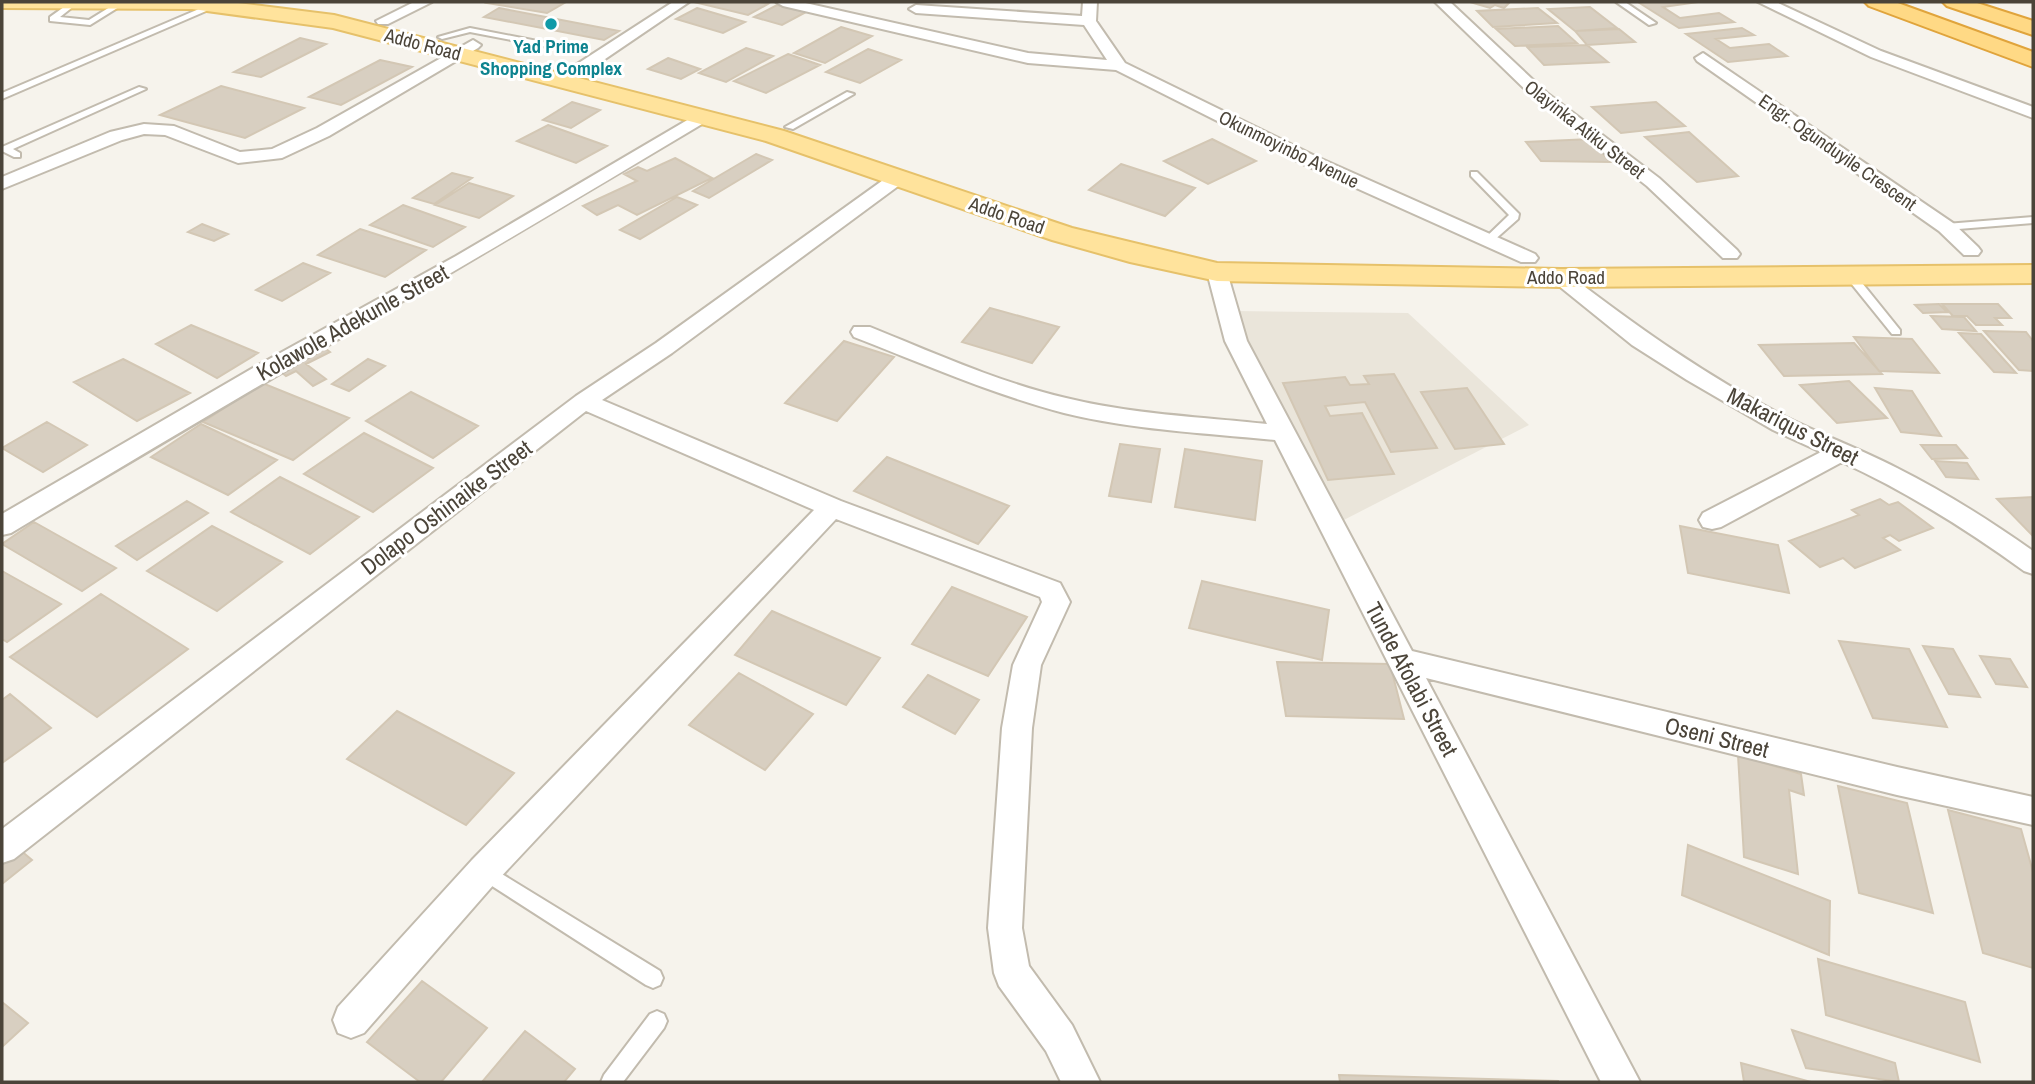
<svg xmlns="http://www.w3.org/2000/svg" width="2035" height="1084" viewBox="0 0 2035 1084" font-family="'Archivo Narrow',sans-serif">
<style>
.residential{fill:#eae5da}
.building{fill:#d8cfc1;stroke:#d3c7b4;stroke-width:2}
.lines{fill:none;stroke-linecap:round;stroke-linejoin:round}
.service-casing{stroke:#c2bbae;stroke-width:4}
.minor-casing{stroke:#c2bbae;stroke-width:4}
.primary-casing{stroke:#e6c16a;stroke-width:4}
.trunk-casing{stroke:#e0a43c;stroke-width:4}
.service{fill:#fff;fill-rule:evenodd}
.minor{fill:#fff;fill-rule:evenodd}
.primary{fill:#ffe39c;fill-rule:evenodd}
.trunk{fill:#ffd985;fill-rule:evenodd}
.culture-dot{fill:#0f9aa8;stroke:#fff;stroke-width:2.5}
.labels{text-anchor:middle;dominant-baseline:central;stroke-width:6;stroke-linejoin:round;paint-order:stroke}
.far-street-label{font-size:19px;fill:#4b4439;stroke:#fff}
.far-culture-label{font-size:19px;font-weight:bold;fill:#0d838f;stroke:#fff}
.street-label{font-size:23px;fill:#4b4439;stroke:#fff}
</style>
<rect width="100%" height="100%" fill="#f6f3ec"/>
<path class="residential" d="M1235,311L1408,313L1529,425L1336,524L1236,341Z"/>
<path class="building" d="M489,2H566L547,13L487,3Z
M694,2H759L768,4L748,15Z
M1470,2H1510L1504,8L1495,5L1490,8Z
M1638,2H1698L1663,7L1680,18L1719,13L1734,22L1679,28Z
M777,5L806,12L782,25L754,17Z
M1590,7L1617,28L1575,31L1548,9Z
M499,8L619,31L604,40L484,17Z
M697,8L745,22L723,33L676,19Z
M1538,8L1557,23L1493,27L1477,11Z
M1558,26L1577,43L1515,46L1496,29Z
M841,27L872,36L825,63L794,53Z
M1742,28L1754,35L1716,39L1730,48L1769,44L1787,56L1728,62L1686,34Z
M1619,29L1635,42L1587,45L1575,31Z
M300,38L326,44L261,77L234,72Z
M1587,45L1608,62L1544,65L1527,47Z
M746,48L773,56L726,82L699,73Z
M868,49L901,60L860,83L826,72Z
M788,54L820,65L766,93L734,81Z
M668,58L700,69L681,79L648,69Z
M380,60L412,67L341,105L309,97Z
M221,86L304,108L245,138L160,115Z
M572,102L600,110L571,128L543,120Z
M1656,102L1685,126L1621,133L1592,107Z
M548,125L607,146L576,163L517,141Z
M1689,132L1738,176L1697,182L1645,137Z
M1212,139L1256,161L1208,184L1164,161Z
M1591,139L1610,162L1541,161L1526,142Z
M756,154L772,160L709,198L693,191Z
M675,158L712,178L637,215L618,205L597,215L583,206L637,181L624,174L638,167L647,171Z
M1121,164L1195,188L1165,216L1089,190Z
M452,173L472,178L434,204L413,198Z
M469,183L513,196L479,218L435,205Z
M677,197L697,205L640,239L620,230Z
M403,205L465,227L433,247L370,225Z
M202,224L228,234L214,241L188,232Z
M360,229L426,250L385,277L318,255Z
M303,263L330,273L282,301L256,290Z
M1939,304L1947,312L1923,313L1915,305Z
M1942,304H1998L2011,318H1995L2002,325H1976L1967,316H1953Z
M990,308L1059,327L1032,363L962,342Z
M1931,316L1964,317L1976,331L1942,329Z
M191,325L258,353L217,378L156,344Z
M1984,331L2026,332L2033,341V371L2019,370Z
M1959,333L1981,334L2016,373L1994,372Z
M1854,337L1912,339L1939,373L1879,371Z
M844,341L894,357L837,421L785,403Z
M1854,343L1882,374L1784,376L1759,345Z
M321,345L330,352L306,364L326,379L313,386L296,371L286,376L275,367Z
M123,359L190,393L137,421L74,382Z
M368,359L385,366L349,391L332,384Z
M1394,374L1437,448L1391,452L1365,402L1325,406L1330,416L1362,413L1394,474L1328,480L1283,383L1345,377L1350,385L1369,384L1364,376Z
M1849,381L1887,418L1837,423L1800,385Z
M262,383L349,418L293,460L203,422Z
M1467,388L1504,444L1455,449L1421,392Z
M1875,388L1912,391L1941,436L1901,432Z
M411,392L478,426L433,458L366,421Z
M47,422L87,445L43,472L2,448Z
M201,424L277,460L228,495L151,457Z
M364,433L433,468L373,512L304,474Z
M1120,444L1160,449L1151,502L1109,496Z
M1921,445H1956L1967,458L1932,459Z
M1185,449L1262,461L1255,520L1175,507Z
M887,457L1009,506L978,544L854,491Z
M1935,461L1967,463L1978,479L1946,477Z
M280,477L359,517L310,554L231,512Z
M2033,497V536L1997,499Z
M1880,499L1889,505L1898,502L1933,528L1899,541L1890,535L1883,538L1900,550L1855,568L1843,558L1820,567L1789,541L1859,515L1852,510Z
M187,501L208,513L137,560L116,546Z
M34,522L116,568L82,591L2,544Z
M212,526L282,562L217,611L147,571Z
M1680,526L1778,545L1789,593L1688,573Z
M2,571L61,604L7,642L2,639Z
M1202,581L1329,610L1322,660L1189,628Z
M952,587L1027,617L988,676L912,644Z
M101,594L188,649L97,717L10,657Z
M772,611L880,658L846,705L735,655Z
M1839,641L1909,649L1947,727L1873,718Z
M1923,646L1953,649L1980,697L1949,694Z
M1980,656L2010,659L2027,687L1996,684Z
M1277,662L1390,664L1404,719L1286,716Z
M739,673L813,714L765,770L689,725Z
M928,675L979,700L955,734L903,707Z
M10,694L51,728L2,763V700Z
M397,711L514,773L466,825L347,759Z
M1738,755L1801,774L1804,795L1789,790L1798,874L1744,857Z
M1838,786L1907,803L1933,913L1859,893Z
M1948,810L2021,829L2033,872V968L1983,953Z
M1688,845L1830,901L1829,955L1682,895Z
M19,849L32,860L2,884V863Z
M1818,959L1965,1002L1980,1062L1826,1015Z
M422,981L487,1028L441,1082H420L367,1042Z
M2,1002L28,1023L2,1047Z
M1792,1030L1895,1063L1899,1082L1806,1068Z
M525,1031L575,1069L564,1082H482Z
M1741,1063L1811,1082H1744Z
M1339,1075L1558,1081V1082H1340Z"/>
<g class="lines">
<g class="service-casing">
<path id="service" d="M71,2H79L60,17L89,20L118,2H127L90,25L50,21V17Z
M1616,2H1625L1656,23L1649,25Z
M213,3L220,5L2,99V93Z
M470,28L563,46L567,48L563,50L470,32L442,39L438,37Z
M139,87L146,89L13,149L20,153V157H14L2,151V147Z
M847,92L854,94L793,129L785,127Z
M1471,172H1477L1519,214L1518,219L1492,242L1488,243L1483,240L1509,215L1471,176Z
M2033,217V223L1946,230L1941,227L1946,224Z
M1850,272L1854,273L1900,330V334H1892L1846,277L1845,275Z
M484,863L660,971L663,978L660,985L653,988L646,985L478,877L475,871L478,865Z
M657,1011L664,1014L667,1021L664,1028L623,1082H601L604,1075L650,1014Z"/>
</g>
<g class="minor-casing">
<path id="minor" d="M414,2H432L388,24H378L376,21Z
M673,2H689L583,74H571L569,71L571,68Z
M776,2H801L1028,53L1107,60L1084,25L916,13L909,9L916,5L1082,16L1083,2H1097L1096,21L1125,63L1317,157L1535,254L1538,258L1535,262H1521L1305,165L1116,70L1028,63L783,6Z
M1435,2H1450L1547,93L1659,178L1737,250L1740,254L1737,258H1723L1647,186L1535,99Z
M1758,2H1776L1881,51L2033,107V118L1871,57Z
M473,40L481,45L478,48L329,136L282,158L238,163L165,135L144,134L122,140L2,189V177L110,132L144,124L174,126L240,152L272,149L317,128Z
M1703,53L1953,223L1978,247L1981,251L1978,255H1964L1939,231L1697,61L1695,58Z
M701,112L709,117L707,121C476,260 242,394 11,533L2,535V514L253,368L456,256Z
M899,172L908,177L905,181L672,353L602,400L841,501L1060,583L1070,602L1041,665L1032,728L1022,928L1029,966L1072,1025L1100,1082H1061L1046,1051L999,986L994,973L988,928L1002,728L1013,665L1042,602L1040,597L836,519L496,882L364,1033L351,1038L338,1033L333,1020L338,1007L472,860L814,510L586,411L14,859L2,863V829L576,396L656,343L893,173Z
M1217,266L1224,268L1227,272L1247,341L1412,651L1897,767L2033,797V825L1897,795L1426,678L1640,1082H1601L1275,440C1205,433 1133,430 1064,413C992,394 924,364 854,337L851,332L854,327H870C934,353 998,382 1066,398C1131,414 1200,417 1267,424L1225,341L1207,272L1210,268Z
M1561,272L1568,274C1639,328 1710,379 1790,419C1825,436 1862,450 1897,468C1945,492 1989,520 2033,551V574L2024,571C1966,529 1907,492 1842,462L1721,527L1712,529L1703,527L1699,520L1703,513L1821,452L1773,430L1687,380L1632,345L1554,282L1551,278L1554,274Z"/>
</g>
<g class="primary-casing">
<path id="primary" d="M2,2H230L334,15L784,131L1072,228L1217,263L1561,269L2033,265V283L1561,287L1217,281L1130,262L1052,240L766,141L333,28L192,9L2,8Z"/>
</g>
<g class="trunk-casing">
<path id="trunk" d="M1865,2H1895L2033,52V67L1869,6Z
M1943,2H1974L2033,21V35L1947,6Z"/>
</g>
<use href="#service" class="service"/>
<use href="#minor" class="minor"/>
<use href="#primary" class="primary"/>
<use href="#trunk" class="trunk"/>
</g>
<circle class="culture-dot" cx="551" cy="24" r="7"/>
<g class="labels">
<g class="far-street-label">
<text transform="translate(423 44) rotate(15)">Addo Road</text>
<text transform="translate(1585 129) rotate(38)">Olayinka Atiku Street</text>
<text transform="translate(1289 149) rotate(26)">Okunmoyinbo Avenue</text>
<text transform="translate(1838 152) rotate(35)">Engr. Ogunduyile Crescent</text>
<text transform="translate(1007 215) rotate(19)">Addo Road</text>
<text x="1566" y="277">Addo Road</text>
</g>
<g class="far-culture-label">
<text x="551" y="46">Yad Prime<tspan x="551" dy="22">Shopping Complex</tspan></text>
</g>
<g class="street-label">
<text transform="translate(352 322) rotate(-29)">Kolawole Adekunle Street</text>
<text transform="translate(1793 426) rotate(27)">Makariqus Street</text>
<text transform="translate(446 507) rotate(-37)">Dolapo Oshinaike Street</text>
<text transform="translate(1412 679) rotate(62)">Tunde Afolabi Street</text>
<text transform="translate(1717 737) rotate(14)">Oseni Street</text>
</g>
</g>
<rect width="2035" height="1084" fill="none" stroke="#4b4439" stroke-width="7"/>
</svg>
